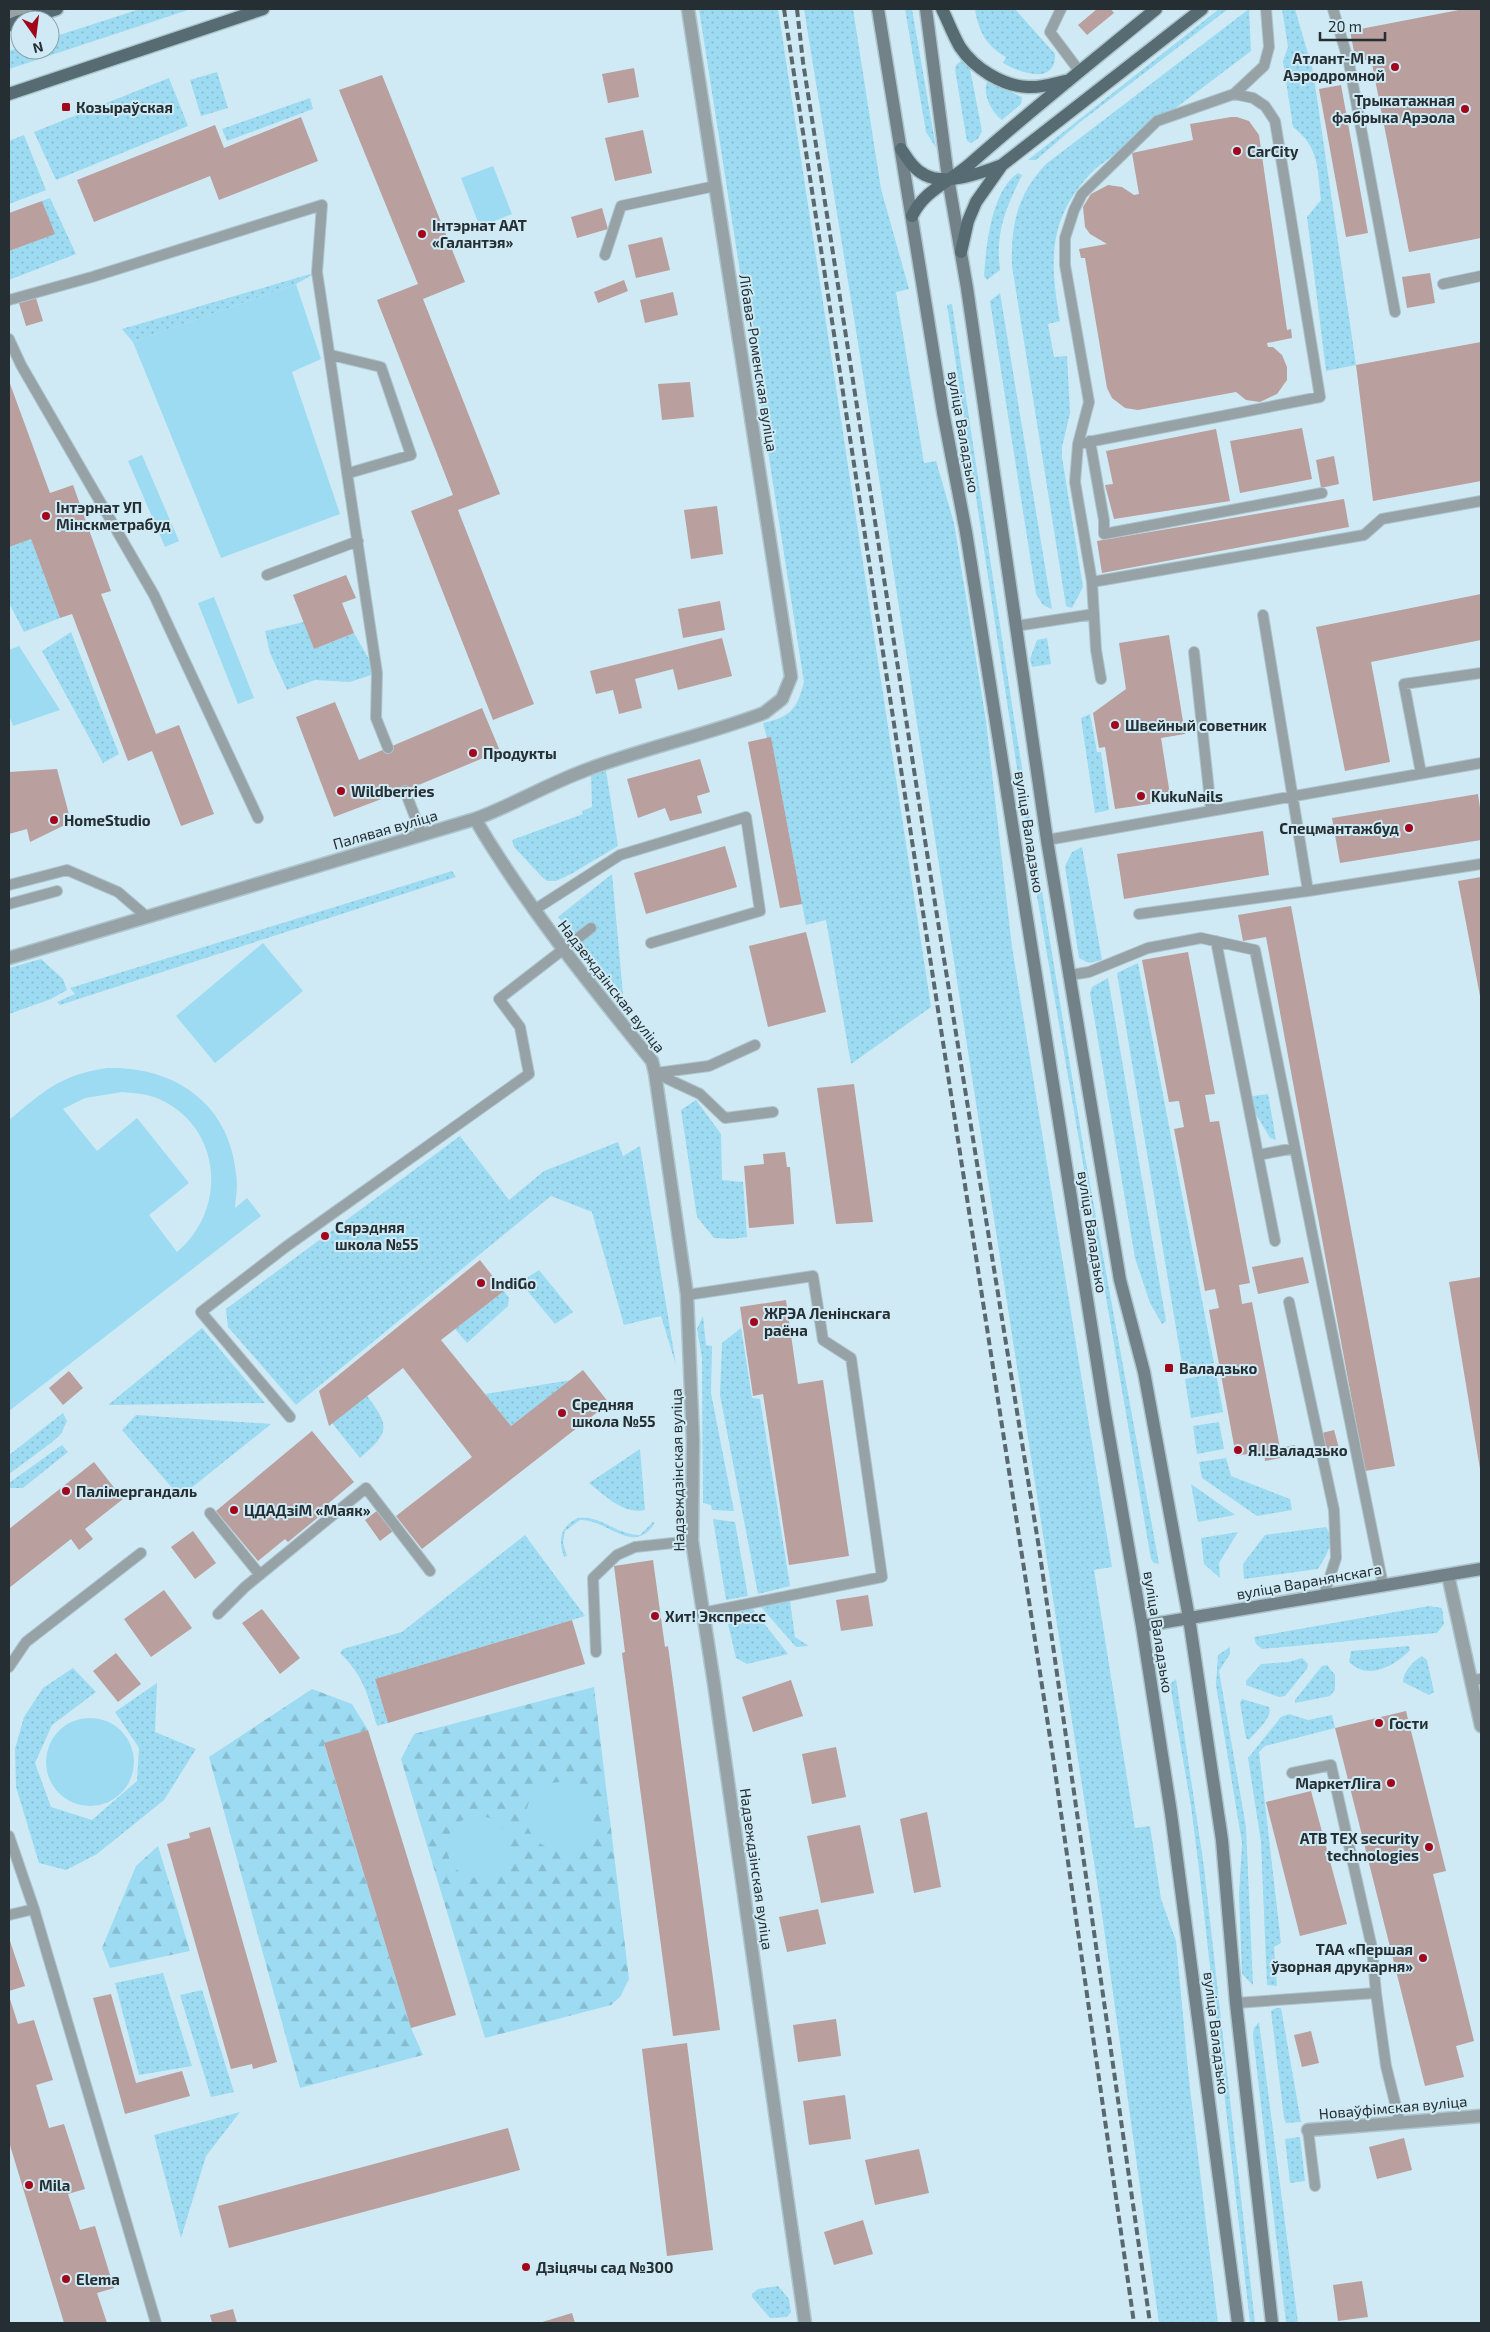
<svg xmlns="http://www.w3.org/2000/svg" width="1490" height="2332" viewBox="0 0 1490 2332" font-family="'Exo 2',sans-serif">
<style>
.grass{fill:url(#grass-dots)}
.forest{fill:url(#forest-firs)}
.park{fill:#9cdbf1;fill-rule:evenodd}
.building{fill:#b99f9d}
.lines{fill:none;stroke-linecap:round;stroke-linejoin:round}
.lane-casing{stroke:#adc5cd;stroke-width:12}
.street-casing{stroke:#adc5cd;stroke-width:15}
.secondary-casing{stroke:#adc5cd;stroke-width:15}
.primary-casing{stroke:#adc5cd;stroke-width:15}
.lane{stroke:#97a2a6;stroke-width:10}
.street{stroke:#97a2a6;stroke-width:12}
.secondary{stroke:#728288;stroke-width:12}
.primary{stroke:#576b72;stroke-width:12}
.rail{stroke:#59686e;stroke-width:4;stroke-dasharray:8 4;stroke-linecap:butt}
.poi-dot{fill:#a2061b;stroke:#cfeaf4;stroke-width:2}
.labels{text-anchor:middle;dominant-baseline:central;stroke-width:4;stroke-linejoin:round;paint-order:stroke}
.poi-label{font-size:15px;font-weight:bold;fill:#252f33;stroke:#cfeaf4;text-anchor:start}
.street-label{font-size:15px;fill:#252f33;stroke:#cfeaf4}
</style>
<defs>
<pattern id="grass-dots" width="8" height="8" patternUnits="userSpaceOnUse" patternTransform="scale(1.25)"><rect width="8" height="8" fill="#9cdbf1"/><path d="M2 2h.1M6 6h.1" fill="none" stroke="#86bccf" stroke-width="1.8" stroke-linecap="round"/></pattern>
<pattern id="forest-firs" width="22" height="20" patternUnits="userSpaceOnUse" patternTransform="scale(1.25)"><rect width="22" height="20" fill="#9cdbf1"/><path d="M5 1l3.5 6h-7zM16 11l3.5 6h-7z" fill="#86bccf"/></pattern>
</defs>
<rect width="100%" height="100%" fill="#cfeaf4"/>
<path class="grass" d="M140,9H191L9,69V51L20,47V50H50V38Z
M699,9H778L931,1007L851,1064L826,920L806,925L771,738H767L763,723C791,717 797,709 804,682Z
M804,9H853L881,189L909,289L896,292L924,463L936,461L954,523L986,721L1012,947L1112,1567L1094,1570L1135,1828L1150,1826L1161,1899L1176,1941L1189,2080L1218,2323H1159L1102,1914L857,337Z
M905,9H912L936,148L926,132Z
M975,9H1015L1055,54C1056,86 1020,73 1003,63L1006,57C986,46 978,30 975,9Z
M1219,9H1228L1079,123L1036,160H1028Z
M1249,9L1251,51L1095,169C1048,216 1049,259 1060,321L1048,324L1054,357L1067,356L1070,413L1062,447V457L1083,587L1072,608L1066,606L1012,266C1011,224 1017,195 1046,164Z
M1282,9H1295L1313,71L1356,365L1326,371L1307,217L1321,200C1317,168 1320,148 1293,127L1283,61L1288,47Z
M961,61L970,69L982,131L978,139L971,143L967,141L966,136L955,69L956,65Z
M217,72L228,108L201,116L190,80Z
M169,78L188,126L56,180L34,132Z
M987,82L1022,97L1021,104L1002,120C992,113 982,94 987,82Z
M310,98L313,109L227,141L222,129Z
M24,135L46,190L9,204V141Z
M1018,173L1022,175C1006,208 995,232 1000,270L987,280L984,276C986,247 991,191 1018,173Z
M50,198L76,254L9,280V251L54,234L42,201Z
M317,272L296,284L133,342L122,329Z
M1000,293L1052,609L1043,605L1036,594L990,301Z
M952,304L1013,712L1084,1151L1159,1564L1154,1563L1151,1559L1031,861L947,305Z
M31,539L60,618L24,632L9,603V547Z
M304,622L314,649L354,633L377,673L350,682L315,680L287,690L270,653L265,631Z
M71,632L119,754L103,763L42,651Z
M1047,638L1051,664L1032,667L1030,659L1037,640Z
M1090,714L1097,752H1101L1109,810L1095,813L1081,718Z
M606,771L618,846L571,874L556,881H548L543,878L514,847L512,840L583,814L582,811L592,807L591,775Z
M1082,847L1102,960L1089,963L1079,958L1065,866L1072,852Z
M452,871L456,877L60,1005L57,1002L75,994L70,988Z
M612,874L623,994L558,917Z
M41,959L63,979L67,990L51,999L9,1014V968Z
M1138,963L1214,1363L1183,1370L1117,973Z
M1108,978L1166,1321L1162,1324L1150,1303L1135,1258L1090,993L1092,987Z
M1268,1094L1276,1140L1270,1138L1246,1097Z
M696,1100L721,1134L722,1180L743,1182L747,1237L732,1239L714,1238L697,1217L681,1110Z
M460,1136L509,1200L544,1171L618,1142L623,1156L640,1146L676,1365L661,1316L624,1325L592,1212L551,1196L296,1405L228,1327L226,1309Z
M539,1270L573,1312L555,1324L520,1282Z
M504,1291L509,1298L508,1306L467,1343L455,1329Z
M703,1316L706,1345L712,1346L711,1393L734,1511L712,1510L711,1505L703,1503L702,1357L697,1329Z
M202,1328L265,1403L108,1405Z
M741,1328L752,1398L760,1399L790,1586L758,1594L720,1395L722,1343Z
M1216,1373L1223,1412L1191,1418L1185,1379Z
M571,1380L511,1426L485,1394Z
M367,1396C391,1427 389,1433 360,1458L332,1423Z
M63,1413L67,1421L61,1434L51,1443L9,1474V1455Z
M136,1415L271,1424L180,1497L122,1430Z
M1219,1422L1224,1449L1197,1454L1193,1426Z
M62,1445L68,1452L23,1488H9V1483Z
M640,1449L645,1510C624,1515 604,1495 589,1483Z
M1226,1458L1231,1476L1290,1499L1292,1510L1257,1516L1202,1478L1199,1462Z
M1191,1484L1235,1515L1198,1522Z
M578,1518C602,1515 616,1535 640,1535L653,1522L655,1523C633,1557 608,1519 580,1520L565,1531L563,1543L567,1556L564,1557C558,1539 560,1527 578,1518Z
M713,1519L735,1522L748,1596L726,1600Z
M1326,1527C1336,1541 1326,1556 1318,1569L1244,1579L1243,1564L1265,1535Z
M1238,1532L1219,1563L1220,1578L1204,1564L1201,1538Z
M525,1535L585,1616L375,1679L388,1723L377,1726C368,1696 364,1676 340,1653L343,1649L402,1632Z
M790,1601L795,1637L809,1646L796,1647L760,1606Z
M1429,1606L1442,1608L1444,1624L1437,1633L1262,1649L1256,1644L1254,1637Z
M752,1608L788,1654L747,1664L736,1658L727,1619L735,1613Z
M1409,1646L1410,1650C1395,1666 1368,1681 1349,1662L1351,1651Z
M1230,1647V1654L1219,1671L1246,1827L1253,1985L1242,1974L1239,1894L1242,1843L1216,1685L1218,1655Z
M1422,1656L1427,1660L1434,1692L1429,1695L1403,1682C1403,1672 1413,1661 1422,1656Z
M1302,1658L1308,1664L1307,1669L1285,1696L1279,1697L1246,1685V1681L1261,1664L1289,1662Z
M1327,1665L1335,1675V1690L1330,1696L1295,1703V1700L1322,1666Z
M73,1668L96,1692L52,1725L35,1763L51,1807L92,1820L137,1781L139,1748L115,1712L157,1683L155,1732L196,1749L164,1800L97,1854L66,1870L39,1863L16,1787L15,1749L24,1717L43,1688Z
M1176,1679L1204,1867L1255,2323H1250L1199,1869L1191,1806L1170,1684Z
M1242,1699L1269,1707C1273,1718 1256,1731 1249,1740L1246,1738L1240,1703Z
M1289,1714L1308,1720L1332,1715L1335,1728L1265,1746L1259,1752L1281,1943L1274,1947L1277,1986L1267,1985L1261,1842L1248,1758L1281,1717Z
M163,1973L192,2066L139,2075L115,1983Z
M202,1990L234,2092L211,2097L180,1995Z
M1276,2008H1281L1301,2122L1286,2123L1284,2118L1271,2011Z
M1259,2022L1298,2323H1286L1253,2036L1254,2028Z
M240,2112L206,2156L181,2238L154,2135Z
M1300,2137L1305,2181L1290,2183L1285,2139Z
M778,2286L789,2299L791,2312L787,2317L770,2318L752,2297V2294L758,2289Z"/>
<path class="forest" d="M594,1687L629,1979L620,1997L611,2005L485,2038L401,1759L414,1734Z
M312,1689L352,1704L368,1730L324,1744L411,2028L423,2055L300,2088L209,1757Z
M158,1846L190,1951L110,1968L102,1948L136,1866Z"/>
<path class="park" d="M493,166L512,214L480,227L461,178Z
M296,284L321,359L292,372L340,514L221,558L133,342Z
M142,455L179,541L165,547L128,461Z
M214,597L254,698L238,704L198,603Z
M19,646L60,710L13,726L9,715V650Z
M263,943L303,991L215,1063L176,1016Z
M107,1068C174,1066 229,1103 236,1173C238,1185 236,1197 235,1208L247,1198L261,1216L9,1411V1120C44,1091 60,1075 107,1068ZM122,1092C134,1093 148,1094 159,1099C222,1127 228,1209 177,1252L149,1215L189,1183L137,1118L97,1151L63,1109L85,1098Z
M46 1762a44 44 0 1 1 88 0a44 44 0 1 1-88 0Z
M526 1816a34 34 0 1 1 68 0a34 34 0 1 1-68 0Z
M447 1847a31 31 0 1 1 62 0a31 31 0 1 1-62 0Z"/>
<path class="building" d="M1097,9H1111L1114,13L1087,35L1078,25Z
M1464,9H1481V238L1409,252L1371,59L1356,62L1350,31Z
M634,68L639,97L608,103L602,74Z
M382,75L465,282L423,299L500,494L458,510L534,704L493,720L411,511L453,495L377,300L418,284L339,90Z
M1341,85L1368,233L1346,237L1319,89Z
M301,117L318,161L219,200L210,176L94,222L77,180L215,125L224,148Z
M1231,117H1237L1249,121L1259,135L1287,330L1291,329L1292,338L1267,343L1268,347H1273L1282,355L1287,367V380L1277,394L1260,402L1246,400L1236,392L1138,410L1125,408L1112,398L1107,388L1085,258H1081L1079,249L1107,244L1090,234L1085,227L1083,207L1091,194L1108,185L1122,187L1134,195L1139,194L1132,153L1193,140L1190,124Z
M643,130L652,173L615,181L605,138Z
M42,201L55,234L9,251V213Z
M602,208L608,229L577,238L571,217Z
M662,237L670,270L636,278L628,245Z
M1430,273L1435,303L1407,308L1402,277Z
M624,280L628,291L598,303L594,292Z
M673,292L678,315L645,323L640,300Z
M36,298L43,321L26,326L19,303Z
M1481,342V481L1373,501L1356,365Z
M9,381L50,493L73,485L111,591L101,594L156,734L179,725L214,814L181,826L152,751L128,761L72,614L60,618L31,539L9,547Z
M690,382L694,417L662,420L658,384Z
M1302,428L1312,479L1240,493L1230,441Z
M1216,429L1230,501L1114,519L1105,485L1113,484L1106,451Z
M1334,456L1339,484L1321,488L1316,460Z
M1344,499L1349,527L1102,573L1097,541Z
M717,506L723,554L691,559L684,510Z
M346,575L356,598L342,603L354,633L314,649L293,595Z
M1481,594V640L1371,662L1390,762L1345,771L1316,627Z
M720,601L725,630L683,638L678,609Z
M1169,635L1185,734L1161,738L1171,801L1115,809L1105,747L1099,748L1093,713L1126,689L1119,643Z
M722,638L732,676L678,690L673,669L635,679L642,708L619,714L613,690L596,694L590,671Z
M335,702L359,760L482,708L500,751L421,784L334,817L296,717Z
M771,737L802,904L780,908L748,742Z
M700,759L710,792L697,796L702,813L670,821L665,808L638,818L627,779Z
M57,769L71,822L30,842L27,829L9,834V772Z
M1478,794L1481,815V840L1340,863L1332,818Z
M1263,831L1269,875L1124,899L1117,854Z
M725,846L737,887L646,914L634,873Z
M1481,877V996H1480L1458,881Z
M1291,906L1395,1466L1365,1471L1266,937L1243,941L1238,915Z
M806,932L826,1012L768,1027L749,946Z
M1188,952L1215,1094L1205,1095L1210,1122L1219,1121L1250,1283L1239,1285L1242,1304L1252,1302L1280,1448L1295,1445L1297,1455L1265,1461L1264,1451L1236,1456L1209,1310L1219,1308L1215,1289L1205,1291L1174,1129L1184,1127L1179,1101L1169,1102L1142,960Z
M854,1084L873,1222L836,1224L817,1088Z
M785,1152L787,1167H790L794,1224L749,1228L744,1166L764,1164L763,1154Z
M1303,1257L1309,1283L1258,1294L1252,1267Z
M480,1260L504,1291L441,1340L511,1426L583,1370L609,1403L422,1549L396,1516L472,1457L403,1368L329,1426L319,1391Z
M1481,1277V1469H1480L1449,1282Z
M786,1300L798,1384L823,1380L849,1556L789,1565L763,1394L753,1396L740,1307Z
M69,1371L83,1388L63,1405L49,1388Z
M1334,1430L1339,1448L1326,1451L1322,1433Z
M312,1431L354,1482L324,1507L327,1510L288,1542L285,1539L258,1561L216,1511Z
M94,1462L123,1499L85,1529L93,1539L79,1550L71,1539L9,1588V1529Z
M378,1510L393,1531L380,1541L365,1520Z
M193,1531L216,1563L195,1579L171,1547Z
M653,1560L665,1647L668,1646L720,2030L673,2036L622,1653L625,1652L614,1566Z
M164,1590L192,1628L151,1657L124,1619Z
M868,1595L873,1626L841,1631L836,1600Z
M262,1609L300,1658L280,1674L242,1623Z
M572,1620L585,1664L388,1723L375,1679Z
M116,1653L141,1684L118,1702L93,1671Z
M791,1680L803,1716L753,1732L742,1697Z
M1406,1711L1446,1871L1433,1874L1474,2041L1456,2046L1464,2077L1425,2086L1335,1728Z
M368,1730L456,2015L411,2028L324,1743Z
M836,1747L846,1797L812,1804L802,1754Z
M1311,1791L1347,1924L1300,1936L1266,1802Z
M927,1812L941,1887L914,1893L900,1819Z
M860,1825L874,1893L821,1903L807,1836Z
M210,1827L277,2062L253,2069L252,2064L231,2069L167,1844L190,1838L189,1833Z
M818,1909L826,1944L787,1952L779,1917Z
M9,1938L25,1986L9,1991Z
M111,1994L136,2083L182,2071L190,2096L125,2114L93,1998Z
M9,1996L18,2024L34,2020L53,2080L36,2085L49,2128L64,2124L85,2189L68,2194L80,2230L95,2226L114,2288L97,2293L107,2323H64L9,2142Z
M836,2019L841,2056L798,2062L793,2025Z
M1311,2031L1319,2063L1302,2067L1294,2035Z
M687,2043L713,2250L667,2256L642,2049Z
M845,2095L851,2139L809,2145L803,2101Z
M508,2128L520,2170L229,2248L218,2206Z
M1404,2138L1412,2170L1377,2179L1369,2147Z
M919,2149L929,2193L875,2205L865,2160Z
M863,2220L873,2254L834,2265L824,2232Z
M1362,2281L1368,2317L1338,2321L1333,2285Z
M233,2309L237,2323H212L210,2315Z
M572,2313L575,2323H539Z"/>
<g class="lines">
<g class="lane-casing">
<path id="lane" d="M1061,9L1050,32L1080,72
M1333,9L1349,63L1395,312
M1234,94L1264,66L1269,47L1266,9
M605,255L621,206L715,186
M1443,284L1481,276
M9,300L92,277L322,205L317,272L377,673L376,718L388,748
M9,339L21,365L154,595L258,818
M331,355L381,367L411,455L349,473
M1090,441L1104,520V534L1322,493
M1078,444L1320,397L1275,121L1265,106L1253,98L1234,94L1157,121L1082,194L1074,210L1065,238V265L1089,402L1078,444L1075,482L1092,582L1096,650L1101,679
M267,575L358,541
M1092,582L1364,535L1382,519L1481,501
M1263,615L1308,891
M1016,626L1094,614
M1194,652L1211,810
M1421,773L1404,684L1481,673
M405,791L422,835
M1047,840L1481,763
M9,885L67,870L118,892L146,916
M9,904L57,891
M534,910L620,855L746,817L760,911L651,943
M1139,914L1308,891L1481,864
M1216,941L1275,1241
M1070,975L1089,972L1148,948L1201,938L1255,950L1383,1585
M655,1073L700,1094L725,1118L773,1112
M656,1073L709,1066L755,1045
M1258,1155L1295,1148
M687,1295L813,1276L823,1340L851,1358L882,1577L702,1613
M1289,1302L1334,1510L1336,1558L1324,1595
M290,1417L201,1312L287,1246L529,1074L520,1027L499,999L591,928
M210,1513L260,1575
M218,1614L245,1587L366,1488L430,1571
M596,1652L593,1578L617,1555L635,1547L692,1541
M9,1667L26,1642L141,1553
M1471,1680L1481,1679
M1292,1773L1331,1765L1372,1948L1376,1993
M9,1836L34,1909L156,2323
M9,1915L34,1909
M1236,2003L1376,1993L1386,2066L1400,2123
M1308,2130L1315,2186"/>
</g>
<g class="street-casing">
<path id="street" d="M9,11L36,15
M475,819C527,907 588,982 652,1061L655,1073L687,1295L693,1441L692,1541L714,1683L805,2323
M9,958L475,819C513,805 548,784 586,770C644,748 706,735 764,713L782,699L791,677L688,9
M1448,1575L1481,1726
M1308,2130L1481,2116"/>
</g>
<g class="secondary-casing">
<path id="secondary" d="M878,9L943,412L966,532L1105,1413L1142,1626L1171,1813L1238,2323
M926,9L948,178L967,288L1047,840L1120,1280L1144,1372L1189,1618L1222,1840L1236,2003L1272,2323
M1142,1626L1481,1569"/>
</g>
<g class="primary-casing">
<path id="primary" d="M942,9C948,21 953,35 960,47C974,68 1002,86 1028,87C1040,88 1053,84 1065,81
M23,20L57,9
M9,25L20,21
M9,94L263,9
M901,149C907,158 914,170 925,175C946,186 981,173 1002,165
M912,216C925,189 950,182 971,163C1031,110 1094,60 1156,9
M961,252L968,221L976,202L1002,165L1202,9"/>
</g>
<use href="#lane" class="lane"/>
<use href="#street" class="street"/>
<use href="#secondary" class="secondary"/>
<use href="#primary" class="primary"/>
<path class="rail" d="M784,9L1053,1757L1134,2323
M797,9L803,62L930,872L1039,1548L1150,2323"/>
</g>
<g class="poi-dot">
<circle cx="1395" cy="67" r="5"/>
<rect x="61" y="102" width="10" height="10" rx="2.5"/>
<circle cx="1465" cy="109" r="5"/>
<circle cx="1237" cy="151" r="5"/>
<circle cx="422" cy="234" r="5"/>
<circle cx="46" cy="516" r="5"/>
<circle cx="1115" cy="725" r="5"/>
<circle cx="473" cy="753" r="5"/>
<circle cx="341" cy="791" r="5"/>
<circle cx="1141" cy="796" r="5"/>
<circle cx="54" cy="820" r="5"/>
<circle cx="1409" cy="828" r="5"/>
<circle cx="325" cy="1236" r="5"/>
<circle cx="481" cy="1283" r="5"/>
<circle cx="754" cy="1322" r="5"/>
<rect x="1164" y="1363" width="10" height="10" rx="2.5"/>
<circle cx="562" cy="1413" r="5"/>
<circle cx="1238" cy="1450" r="5"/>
<circle cx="66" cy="1491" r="5"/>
<circle cx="234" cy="1510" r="5"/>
<circle cx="655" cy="1616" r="5"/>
<circle cx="1379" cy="1723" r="5"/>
<circle cx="1391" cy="1783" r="5"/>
<circle cx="1429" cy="1847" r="5"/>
<circle cx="1423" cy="1958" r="5"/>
<circle cx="29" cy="2185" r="5"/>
<circle cx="526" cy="2267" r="5"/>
<circle cx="66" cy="2279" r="5"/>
</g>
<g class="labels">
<g class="poi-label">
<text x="1385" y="58" text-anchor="end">Атлант-М на<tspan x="1385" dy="17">Аэродромной</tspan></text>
<text x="1455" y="100" text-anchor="end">Трыкатажная<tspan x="1455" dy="17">фабрыка Арэола</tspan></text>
<text x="76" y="107">Козыраўская</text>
<text x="1247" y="151">CarCity</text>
<text x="432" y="225">Інтэрнат ААТ<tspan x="432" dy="17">«Галантэя»</tspan></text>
<text x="56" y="507">Інтэрнат УП<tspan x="56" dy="17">Мінскметрабуд</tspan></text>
<text x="1125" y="725">Швейный советник</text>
<text x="483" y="753">Продукты</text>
<text x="351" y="791">Wildberries</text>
<text x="1151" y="796">KukuNails</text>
<text x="64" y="820">HomeStudio</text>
<text x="1399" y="828" text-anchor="end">Спецмантажбуд</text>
<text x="335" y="1227">Сярэдняя<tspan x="335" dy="17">школа №55</tspan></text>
<text x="491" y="1283">IndiGo</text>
<text x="764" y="1313">ЖРЭА Ленінскага<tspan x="764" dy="17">раёна</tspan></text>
<text x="1179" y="1368">Валадзько</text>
<text x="572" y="1404">Средняя<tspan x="572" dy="17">школа №55</tspan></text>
<text x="1248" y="1450">Я.І.Валадзько</text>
<text x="76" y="1491">Палімергандаль</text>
<text x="244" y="1510">ЦДАДзіМ «Маяк»</text>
<text x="665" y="1616">Хит! Экспресс</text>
<text x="1389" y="1723">Гости</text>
<text x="1381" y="1783" text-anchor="end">МаркетЛіга</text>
<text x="1419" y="1838" text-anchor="end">ATB TEX security<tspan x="1419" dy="17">technologies</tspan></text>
<text x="1413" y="1949" text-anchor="end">ТАА «Першая<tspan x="1413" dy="17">ўзорная друкарня»</tspan></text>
<text x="39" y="2185">Mila</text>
<text x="536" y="2267">Дзіцячы сад №300</text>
<text x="76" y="2279">Elema</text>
</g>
<g class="street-label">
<text transform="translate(759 363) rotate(81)">Лібава-Роменская вуліца</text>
<text transform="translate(964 432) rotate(80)">вуліца Валадзько</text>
<text transform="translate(385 829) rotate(-16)">Палявая вуліца</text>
<text transform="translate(1030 832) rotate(81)">вуліца Валадзько</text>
<text transform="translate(612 986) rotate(52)">Надзеждзінская вуліца</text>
<text transform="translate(1093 1232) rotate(81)">вуліца Валадзько</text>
<text transform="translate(677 1470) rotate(-91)">Надзеждзінская вуліца</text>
<text transform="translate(1309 1581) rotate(-10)">вуліца Варанянскага</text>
<text transform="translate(1159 1632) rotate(81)">вуліца Валадзько</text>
<text transform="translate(757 1869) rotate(82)">Надзеждзінская вуліца</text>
<text transform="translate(1217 2033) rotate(83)">вуліца Валадзько</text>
<text transform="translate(1393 2107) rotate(-5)">Новаўфімская вуліца</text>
</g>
</g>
<rect width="1490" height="2332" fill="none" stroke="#252f33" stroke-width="20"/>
<g transform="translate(35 35) rotate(166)"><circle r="24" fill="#cfeaf4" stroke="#8b9fa7"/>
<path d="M0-4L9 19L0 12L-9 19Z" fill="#a2061b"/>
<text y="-8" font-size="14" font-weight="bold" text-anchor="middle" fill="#252f33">N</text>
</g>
<path d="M1320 32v8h65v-8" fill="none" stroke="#252f33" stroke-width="2.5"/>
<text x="1328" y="32" font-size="15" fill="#252f33" stroke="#cfeaf4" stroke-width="4" paint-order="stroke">20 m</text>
</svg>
